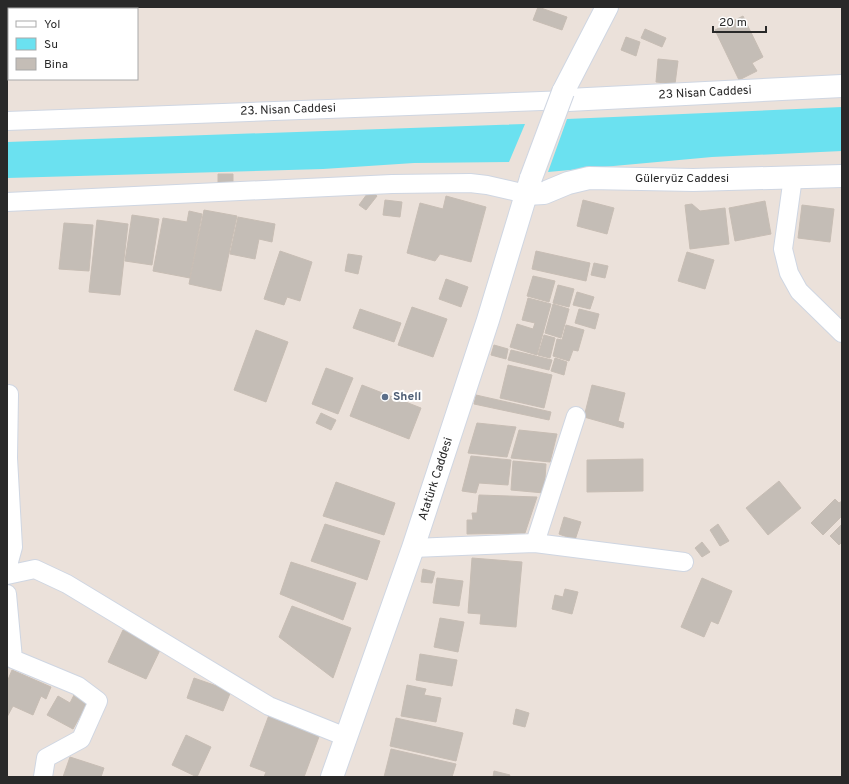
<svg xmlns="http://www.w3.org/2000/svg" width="849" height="784" viewBox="0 0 849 784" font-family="Overpass,sans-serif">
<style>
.water{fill:#6be1f0}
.building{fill:#c4bdb6;stroke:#c7bdb4}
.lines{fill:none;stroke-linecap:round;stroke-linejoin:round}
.minor-casing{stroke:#cfd6e2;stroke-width:20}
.tertiary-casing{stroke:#cfd6e2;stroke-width:24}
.secondary-casing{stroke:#cfd6e2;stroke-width:24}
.minor{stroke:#fff;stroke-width:18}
.tertiary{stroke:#fff;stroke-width:22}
.secondary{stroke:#fff;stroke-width:22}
.secondary-bridge-casing{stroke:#cfd6e2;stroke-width:24;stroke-linecap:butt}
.secondary-bridge{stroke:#fff;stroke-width:22}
.service-dot{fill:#5c6f8a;stroke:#fff;stroke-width:1.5}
.labels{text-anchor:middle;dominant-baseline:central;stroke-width:4;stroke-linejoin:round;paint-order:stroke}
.street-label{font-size:12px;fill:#292929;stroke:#fff}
.service-label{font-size:12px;font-weight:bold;fill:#4e5e75;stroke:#fff;text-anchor:start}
</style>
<rect width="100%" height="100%" fill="#ebe1da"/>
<path class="water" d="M842,107V151L712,157L548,172L567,119Z
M525,124L509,162L414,163L323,169L7,178V142Z"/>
<path class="building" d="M538,7L567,17L562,30L533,20Z
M743,16L763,57L752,63L757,71L739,80L715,30Z
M645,29L666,38L662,47L641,38Z
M626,37L640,42L636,56L621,50Z
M658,59L678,61L675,84L656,82Z
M218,174H233V188H218Z
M370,190L377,196L366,210L359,205Z
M446,196L486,207L471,262L440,254L435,261L407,253L420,203L443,209Z
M385,200L402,202L400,217L383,215Z
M583,200L614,208L607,234L577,226Z
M765,201L771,234L735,241L729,208Z
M692,204L700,211L725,208L729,244L690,249L685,205Z
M802,205L834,209L830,242L798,238Z
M204,210L237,216L221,291L189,284Z
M189,211L202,214L190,278L153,271L163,218L187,222Z
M132,215L159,219L152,265L125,261Z
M238,217L275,224L272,242L259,239L255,259L230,254Z
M97,220L128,224L120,295L89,292Z
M64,223L93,225L89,271L59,269Z
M280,251L312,262L300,301L287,297L284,305L264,299Z
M536,251L590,263L586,281L532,269Z
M687,252L714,260L705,289L678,281Z
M348,254L362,256L358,274L345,271Z
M594,263L608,266L605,278L591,275Z
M533,276L555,281L549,302L527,296Z
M446,279L468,287L461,307L439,299Z
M558,285L574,289L569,307L553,303Z
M577,292L594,297L590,309L573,305Z
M528,298L551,304L537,355L510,347L517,324L533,329L535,323L522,320Z
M553,304L569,309L561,338L545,333Z
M412,307L447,319L433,357L398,345Z
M360,309L401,323L394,342L353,328Z
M579,309L599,314L595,329L575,323Z
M566,325L584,330L578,351L573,350L569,361L553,356L557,339L562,340Z
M256,330L288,342L266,402L234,390Z
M544,335L555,338L550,358L538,355Z
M494,345L508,349L506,359L491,355Z
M511,350L552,360L549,370L508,360Z
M555,358L567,362L564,375L551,371Z
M508,365L552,375L544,408L500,398Z
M326,368L353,378L338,414L312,404Z
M362,385L421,408L409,439L350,416Z
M592,385L625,393L618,421L624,423L623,428L584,417Z
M476,395L551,412L549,420L474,404Z
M321,413L336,420L331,430L316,423Z
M477,423L516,427L507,457L468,453Z
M519,430L557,434L550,462L511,458Z
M471,456L511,460L508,485L479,483L476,493L462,491Z
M643,459V491L587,492V460Z
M513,461L546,464L544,493L511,490Z
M779,481L801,508L768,535L746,508Z
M336,482L395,503L384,535L323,516Z
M479,495L537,497L525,533L467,534V520H473L472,513H477Z
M835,499L839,503L842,501V516L823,535L811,523Z
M564,517L581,522L575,540L559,534Z
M325,524L380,541L367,580L311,561Z
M718,524L729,541L720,546L710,530Z
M842,524V542L839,545L830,536Z
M702,542L710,552L702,557L695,548Z
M472,558L522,562L516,627L480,624L481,614L468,613Z
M291,562L356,583L343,620L280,594Z
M423,569L435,572L432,583L421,582Z
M437,578L463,581L459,606L433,603Z
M702,578L732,591L718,624L711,621L704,637L681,627Z
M565,589L578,592L572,614L552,609L555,595L563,597Z
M292,606L351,628L333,678L279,637Z
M440,618L464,622L458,652L434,647Z
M123,630L161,648L146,679L108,662Z
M420,654L457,660L452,686L416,680Z
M12,670L51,687L46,699L41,696L33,715L13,706L7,717V682Z
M194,678L231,691L223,711L187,698Z
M407,685L426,689L424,695L441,698L436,722L401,716Z
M74,695L88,702L73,729L47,715L58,696L70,703Z
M516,709L529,713L525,727L513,724Z
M269,715L320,734L304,777H264L266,772L250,766Z
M396,718L463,733L456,761L390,746Z
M186,735L211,747L197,777L172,765Z
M391,749L456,764L452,777H384Z
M70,757L104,768L101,777H63Z
M494,771L510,775L509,777H493Z"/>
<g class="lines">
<g class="minor-casing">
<path id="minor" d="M7,121L568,100
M793,177L783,249L789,273L799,291L842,333
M7,202L392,184L470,183L487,185L526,194
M535,543L576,416
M413,548L535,543L684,562
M7,569L13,547L8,458L9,394
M7,575L35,569L67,584L269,706L346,737
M7,594L13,659L78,686L98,701L81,739L46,758L43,777"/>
</g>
<g class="tertiary-casing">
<path id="tertiary" d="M568,100L842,86
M526,194L544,193L568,183L589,178L693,180L842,176"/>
</g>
<g class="secondary-casing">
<path id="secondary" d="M563,92L607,7
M332,777L413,548L488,320L531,178"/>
</g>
<use href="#minor" class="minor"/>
<use href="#tertiary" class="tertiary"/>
<use href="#secondary" class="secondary"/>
<g class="secondary-bridge-casing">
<path id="secondary-bridge" d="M531,178L563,92"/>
</g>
<use href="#secondary-bridge" class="secondary-bridge"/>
</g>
<circle class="service-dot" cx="385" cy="397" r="4"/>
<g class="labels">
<g class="street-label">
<text transform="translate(705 93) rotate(-3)">23 Nisan Caddesi</text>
<text transform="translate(288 110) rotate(-2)">23. Nisan Caddesi</text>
<text x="682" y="179">Güleryüz Caddesi</text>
<text transform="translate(436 479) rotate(-72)">Atatürk Caddesi</text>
</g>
<g class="service-label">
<text x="393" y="397">Shell</text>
</g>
</g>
<rect width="849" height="784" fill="none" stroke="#292929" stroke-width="16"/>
<rect x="8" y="8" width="130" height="72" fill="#ffffff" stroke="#a9a9a9"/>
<rect x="16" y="21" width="20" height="6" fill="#ffffff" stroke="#a9a9a9"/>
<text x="44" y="28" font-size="12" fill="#292929">Yol</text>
<rect x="16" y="38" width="20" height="12" fill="#6be1f0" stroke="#a9a9a9"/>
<text x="44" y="48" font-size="12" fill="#292929">Su</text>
<rect x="16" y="58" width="20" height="12" fill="#c4bdb6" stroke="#a9a9a9"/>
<text x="44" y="68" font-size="12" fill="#292929">Bina</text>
<path d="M713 26v6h53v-6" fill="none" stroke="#292929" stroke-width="2"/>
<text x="719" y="26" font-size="12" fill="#292929" stroke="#ffffff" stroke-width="3" paint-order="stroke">20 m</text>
</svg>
